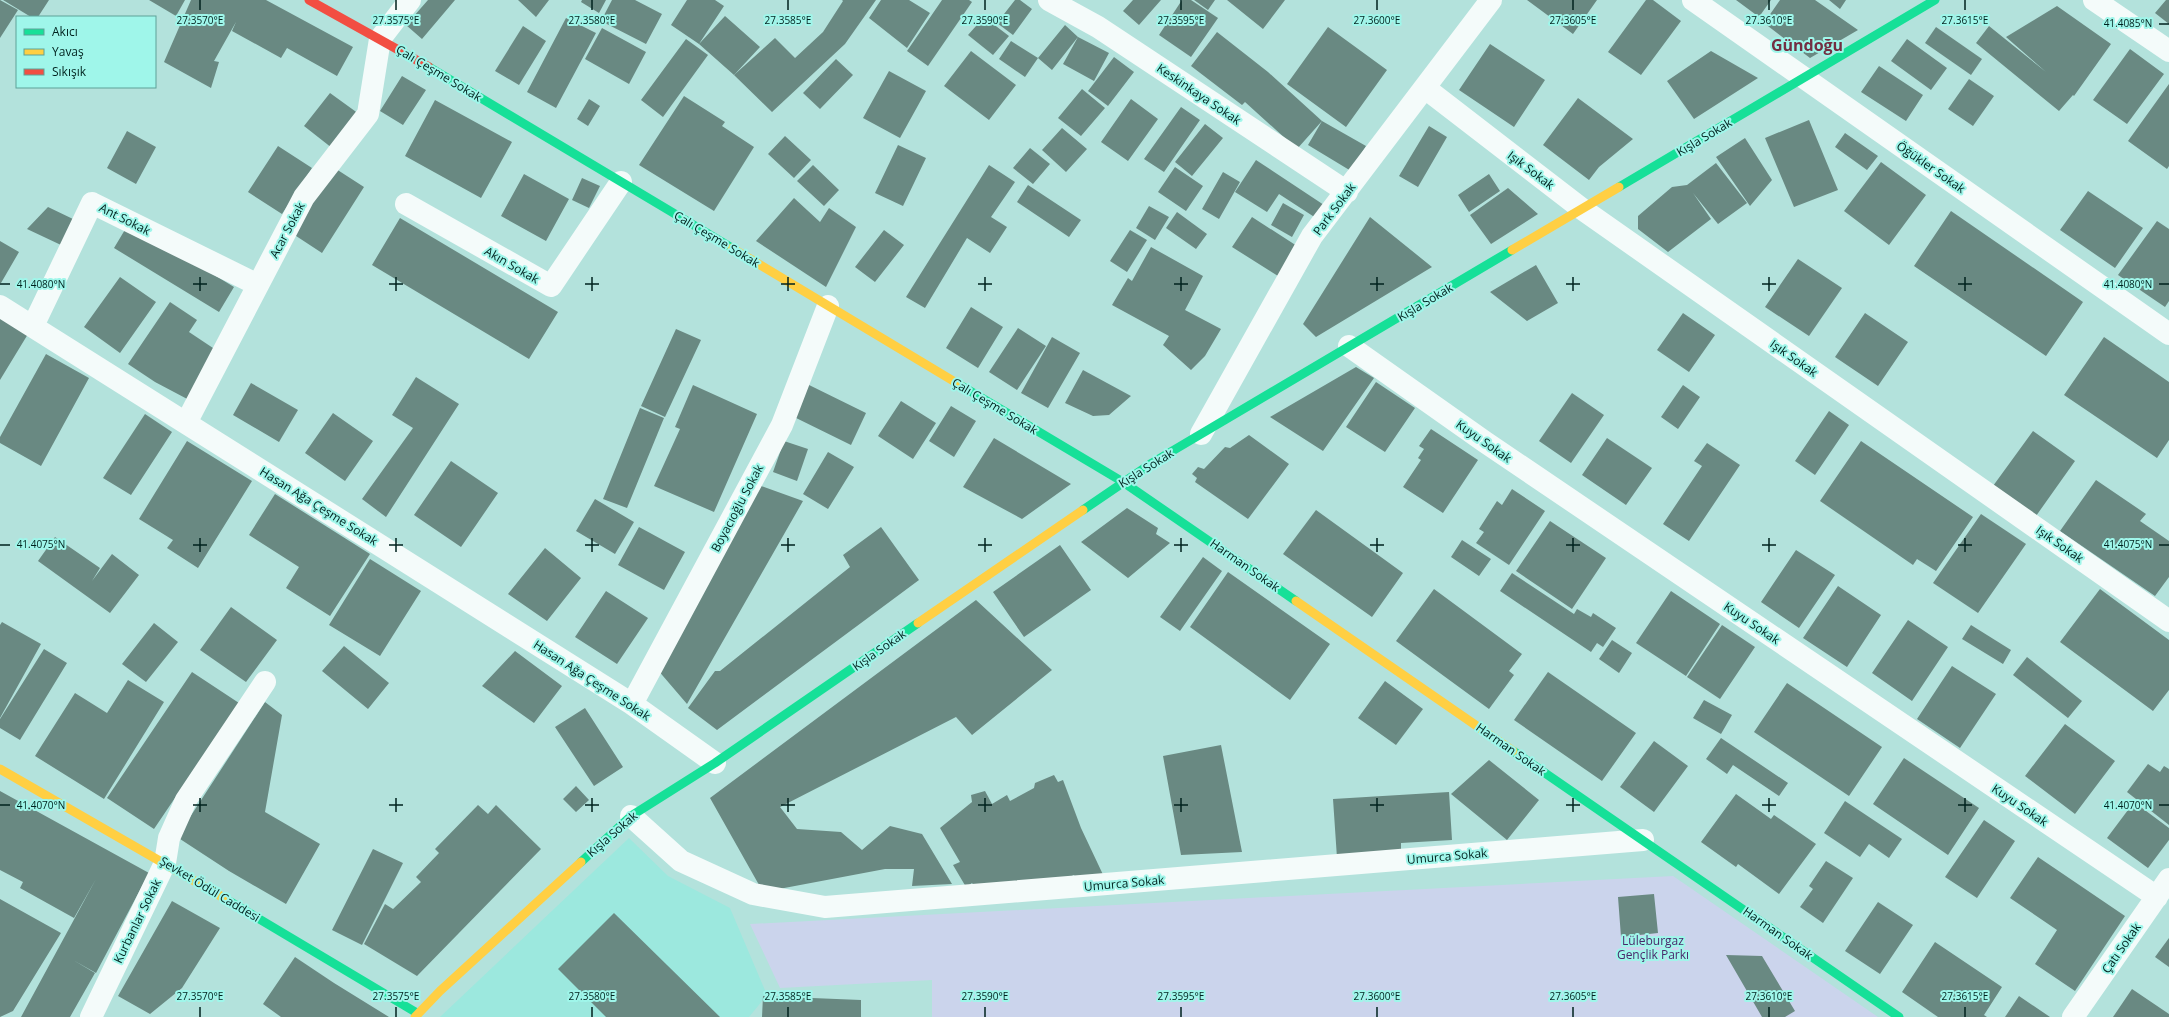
<svg xmlns="http://www.w3.org/2000/svg" width="2169" height="1017" viewBox="0 0 2169 1017" font-family="'Open Sans',sans-serif">
<style>
.built{fill:#9ce8de}
.green{fill:#cbd4ec}
.building{fill:#698982}
.lines{fill:none;stroke-linecap:round;stroke-linejoin:round}
.street{stroke:#f4fbfa;stroke-width:22}
.fast{stroke:#16e098;stroke-width:9}
.slow{stroke:#ffcf43;stroke-width:9}
.jam{stroke:#f24e42;stroke-width:9}
.ticks{fill:none;stroke:#00221e;stroke-width:1.5}
.labels{text-anchor:middle;dominant-baseline:central;stroke-width:4;stroke-linejoin:round;paint-order:stroke}
.street-label{font-size:12px;fill:#00221e;stroke:#9ff6ea}
.park-label{font-size:12px;fill:#4a296b;stroke:#9ff6ea}
.district-label{font-size:16px;font-weight:bold;fill:#732e42;stroke:#9ff6ea}
.ticks-label{font-size:10px;text-anchor:middle;fill:#00221e;stroke:#9ff6ea;stroke-width:4;stroke-linejoin:round;paint-order:stroke}
</style>
<rect width="100%" height="100%" fill="#b3e2dc"/>
<path class="built" d="M629,838L668,876L730,908L767,995L749,1017H440Z"/>
<path class="green" d="M1673,876L1878,1017H932V980L780,988L750,924Z"/>
<path class="building" d="M0,0L18,10L0,38Z
M3,0H49L38,17H31Z
M149,0H185L176,16Z
M191,0H266L353,47L337,76L287,48L281,58L232,31L236,22L214,61L219,62L211,88L164,62Z
M428,0H455L422,39L406,25Z
M518,0H549L536,17Z
M582,0H606L599,13L581,2Z
M612,0H635L662,14L646,44L601,21Z
M687,0H715L724,6L699,44L725,16L760,47L734,75L699,44L671,25Z
M842,0H876L845,44L772,112L734,75L775,38L795,58L823,32L843,1Z
M881,0H909L930,13L907,48L869,18Z
M942,0H969L972,2L928,66L907,51Z
M1015,0H1020L1032,9L1013,35L997,23Z
M1133,0H1161L1139,25L1123,11Z
M1182,0H1191L1218,18L1191,57L1159,35Z
M1194,0H1215L1208,10Z
M1227,0H1285L1263,29Z
M1527,0H1597L1573,34Z
M1646,0H1653L1681,21L1641,75L1608,52Z
M1736,0H1771L1759,17Z
M1780,0H1815L1858,30L1810,58L1764,23Z
M1829,0H1846L1840,9Z
M2166,0H2169V24L2155,13Z
M2057,6L2111,44L2074,96L2073,95L2059,111L1976,43L1989,26L2046,72L2006,37Z
M984,17L1009,36L993,55L968,35Z
M566,18L596,33L556,108L527,92Z
M1065,25L1078,37L1052,70L1038,58Z
M523,26L546,41L519,85L495,71Z
M1328,27L1387,70L1346,127L1287,84Z
M1936,27L1982,59L1971,75L1925,43Z
M602,28L646,52L629,84L585,59Z
M1217,32L1268,72L1322,121L1297,149L1245,102L1242,105L1191,66Z
M1078,37L1109,53L1094,81L1063,64Z
M686,39L708,55L663,117L641,100Z
M1907,39L1947,68L1931,90L1891,61Z
M1011,41L1038,58L1025,77L999,59Z
M1490,44L1545,80L1514,127L1459,90Z
M2130,49L2164,74L2127,124L2093,100Z
M971,51L1016,85L989,120L944,86Z
M1711,51L1758,78L1694,119L1667,81Z
M1114,57L1134,72L1108,106L1088,91Z
M836,59L853,75L820,109L803,93Z
M1879,66L1923,95L1906,121L1861,92Z
M889,71L926,91L900,138L863,118Z
M402,76L426,90L403,125L380,111Z
M1969,79L1994,96L1973,126L1948,109Z
M2169,84V166L2167,169L2128,141Z
M1082,89L1105,108L1081,136L1058,118Z
M330,93L359,114L332,148L304,126Z
M684,96L725,122L722,126L754,147L714,211L639,165Z
M1578,98L1633,139L1599,167L1589,180L1543,145Z
M589,99L600,106L588,126L577,119Z
M1131,99L1158,119L1128,161L1101,142Z
M435,100L512,142L481,198L405,156Z
M1181,107L1200,120L1164,172L1144,159Z
M1809,120L1838,190L1794,207L1765,138Z
M1322,121L1366,146L1351,171L1308,145Z
M1205,124L1223,138L1192,176L1175,162Z
M1429,126L1447,137L1418,187L1399,176Z
M1062,128L1087,149L1066,172L1042,150Z
M127,131L156,147L136,184L107,168Z
M1845,133L1878,156L1867,170L1835,147Z
M785,136L811,160L794,178L768,154Z
M1745,138L1772,180L1750,206L1716,157Z
M898,145L926,158L903,206L875,193Z
M278,146L312,168L282,214L248,192Z
M1030,148L1050,164L1033,184L1013,168Z
M1256,160L1327,207L1319,220L1279,194L1267,212L1235,192Z
M1881,162L1926,195L1889,245L1844,211Z
M1716,163L1747,203L1718,224L1693,193L1711,219L1668,252L1638,229V216L1672,187L1687,185Z
M813,165L839,190L824,206L797,181Z
M989,165L1015,182L991,217L1007,227L990,253L967,238L925,308L906,297Z
M333,167L364,187L322,253L290,232Z
M1175,167L1203,186L1186,211L1158,192Z
M1223,172L1240,182L1219,219L1202,209Z
M524,174L569,199L546,241L501,216Z
M1489,174L1500,191L1469,212L1458,195Z
M582,178L600,186L589,208L572,200Z
M1028,185L1081,220L1069,237L1017,202Z
M1508,188L1538,214L1491,244L1470,215Z
M2088,191L2143,228L2115,268L2060,230Z
M794,198L820,222L829,208L856,227L826,287L756,241Z
M1283,203L1304,215L1292,237L1271,225Z
M1149,206L1169,217L1155,240L1136,228Z
M48,207L73,219L61,245L27,229Z
M1951,211L2083,302L2046,356L1914,266Z
M1177,212L1207,234L1196,249L1166,228Z
M1252,217L1297,246L1278,276L1232,247Z
M1370,217L1432,267L1316,337L1303,324Z
M400,218L558,312L529,359L372,265Z
M2157,221L2169,229V301L2165,307L2118,275Z
M129,223L234,287L219,312L114,248Z
M884,230L904,245L875,282L855,267Z
M1130,230L1147,240L1127,272L1110,261Z
M0,241L19,252L1,283H0Z
M1151,247L1203,276L1185,310L1221,329L1205,356L1191,370L1163,345L1169,336L1112,305L1128,278L1132,281Z
M1798,259L1842,288L1809,336L1765,307Z
M1536,265L1558,303L1527,321L1490,292Z
M120,277L156,302L120,353L84,327Z
M170,302L197,320L189,332L216,350L191,401L155,382L128,364Z
M971,307L1003,327L978,368L946,348Z
M1683,313L1715,335L1689,372L1657,350Z
M1865,313L1908,342L1878,386L1835,357Z
M0,317L28,334L0,380Z
M1018,328L1046,346L1017,390L989,372Z
M676,329L701,340L665,417L641,406Z
M1052,337L1080,353L1048,408L1021,393Z
M2104,337L2169,382V440L2157,458L2064,395Z
M46,354L89,378L41,466L0,443V437Z
M1356,367L1374,378L1323,451L1270,417Z
M1083,370L1131,396L1109,415L1093,416L1065,403Z
M416,377L459,404L386,517L362,499L413,428L392,415Z
M1376,382L1415,408L1385,452L1346,427Z
M251,383L298,410L279,442L233,415Z
M805,383L866,413L851,445L790,415Z
M693,385L757,414L714,512L654,486L680,429L675,427Z
M1683,385L1700,397L1678,429L1661,417Z
M1572,393L1604,415L1571,463L1539,441Z
M901,401L936,423L913,459L878,436Z
M951,406L976,421L954,457L929,441Z
M640,408L664,418L627,508L603,499Z
M1829,411L1849,425L1815,475L1795,461Z
M333,413L373,441L345,481L305,453Z
M145,414L172,432L131,495L103,478Z
M1431,429L1478,460L1443,513L1403,487L1421,460L1418,458L1424,449L1419,446Z
M2033,431L2075,461L2036,516L1993,486Z
M1249,435L1289,464L1248,519L1195,482L1197,478L1192,474L1198,467L1204,469L1225,447L1230,448Z
M994,438L1071,484L1022,519L963,487Z
M1607,438L1652,468L1626,505L1582,475Z
M187,441L252,481L198,568L167,548L173,540L139,519Z
M784,441L808,449L797,481L773,472Z
M1861,441L1973,517L1936,571L1917,559L1913,565L1820,501Z
M1707,443L1740,465L1689,541L1663,524L1702,466L1694,461Z
M828,452L854,467L828,509L803,494Z
M451,461L498,493L461,547L414,515Z
M2096,480L2146,514L2140,521L2169,541V577L2155,596L2060,531Z
M761,486L803,501L687,704L657,669Z
M1512,489L1545,511L1509,565L1476,543L1484,532L1479,529L1497,501L1502,505Z
M275,494L370,554L330,616L286,588L299,567L249,535Z
M595,499L634,522L615,554L576,531Z
M1127,508L1158,528L1156,534L1170,543L1128,578L1081,542Z
M1316,510L1403,573L1372,617L1283,554Z
M1981,514L2026,544L1978,613L1933,583Z
M1550,521L1606,558L1572,609L1516,571Z
M639,527L685,552L664,590L618,565Z
M881,527L919,580L717,730L688,708L715,671H720L850,567L843,555Z
M55,537L100,568L92,581L112,554L139,575L110,613L38,561Z
M1462,540L1491,559L1479,576L1451,557Z
M1060,545L1091,590L1024,637L993,592Z
M545,548L581,578L547,621L508,594Z
M1796,550L1835,575L1799,628L1761,602Z
M1203,557L1222,571L1180,631L1160,617Z
M370,559L421,591L380,656L329,625Z
M1228,572L1330,644L1290,700L1190,627Z
M1512,573L1574,614L1577,609L1591,617L1593,613L1616,628L1603,647L1597,643L1591,652L1500,591Z
M1838,586L1881,615L1847,667L1803,638Z
M1434,589L1522,654L1509,671L1514,675L1489,709L1396,641Z
M2100,589L2169,640V690L2153,711L2060,642Z
M606,591L648,618L617,664L575,637Z
M1671,591L1720,624L1686,676L1636,643Z
M976,600L1052,670L972,735L956,717L780,807L797,829L841,832L862,850L890,826L922,834L952,884L912,886L914,869H885L763,892L710,798Z
M231,607L277,640L246,682L200,650Z
M1908,620L1948,647L1912,701L1872,673Z
M2,622L41,644L0,718V625Z
M154,623L178,642L146,682L122,664Z
M1722,625L1755,647L1720,699L1687,677Z
M1971,625L2011,650L2003,664L1962,639Z
M1612,640L1632,653L1619,673L1599,659Z
M344,646L389,683L368,709L322,671Z
M44,649L67,663L20,740L0,728V719Z
M515,651L562,686L534,723L482,686Z
M2027,657L2082,701L2068,718L2013,675Z
M1952,666L1996,694L1960,748L1917,719Z
M192,672L239,703L154,829L107,798Z
M1548,672L1636,733L1602,781L1514,720Z
M128,680L164,702L104,799L35,756L75,693L107,713Z
M1385,681L1423,709L1396,745L1358,718Z
M1787,683L1882,747L1849,796L1754,732Z
M1704,700L1732,715L1721,734L1693,718Z
M265,702L282,715L265,812L320,844L286,904L229,871L177,837Z
M585,708L623,767L594,786L555,727Z
M2065,724L2115,761L2075,814L2025,776Z
M1721,738L1788,783L1779,796L1733,765L1727,774L1706,759Z
M1654,741L1688,766L1654,812L1620,787Z
M1221,745L1242,852L1181,855L1163,756Z
M1904,758L1979,808L1948,855L1873,804Z
M1489,760L1539,800L1507,840L1451,794Z
M2148,764L2160,772L2164,766L2169,769V825L2127,792Z
M1054,775L1058,782L1063,780L1081,828L1106,881L1079,886L1074,875L1053,885L976,888L972,883L966,887L953,865L960,862L940,828L972,802L971,795L985,791L992,804L1007,795L1010,801L1034,788L1035,783Z
M576,786L589,800L576,812L563,799Z
M0,791L149,873L96,973L73,960L95,973L70,1017H21L96,879L74,918L20,888L23,882L0,870Z
M1449,792L1452,840L1401,843V854L1337,858L1333,799Z
M1736,794L1771,819L1774,815L1816,844L1779,894L1738,864L1736,867L1701,842Z
M1845,801L1902,839L1889,858L1869,844L1860,857L1824,833Z
M2134,802L2169,828V840L2148,868L2107,838Z
M478,805L488,814L496,805L541,849L417,976L364,944L385,904L393,909L421,882L416,877L439,853L435,849Z
M1984,820L2015,841L1977,898L1945,877Z
M373,849L403,863L362,945L332,930Z
M2038,857L2125,916L2075,991L2035,964L2057,930L2010,898Z
M1826,861L1853,878L1823,923L1800,907L1813,889L1809,886Z
M1654,894L1658,933L1621,937L1618,897Z
M0,899L61,933L13,1011L0,1017Z
M172,901L220,928L182,988L150,1014L118,996Z
M1878,902L1913,925L1880,974L1845,951Z
M614,913L720,1017H606L558,969Z
M2169,938V967L2155,957Z
M1935,942L2002,987L1984,1015L1987,1017H1938L1902,992Z
M1726,955L1762,956L1795,1011L1785,1017H1762Z
M295,957L334,983L389,1017H281L263,1004Z
M2132,989L2169,1014V1017H2113Z
M763,996L861,1000V1017H762Z
M2019,996L2050,1017H2005Z"/>
<g class="lines">
<path class="street" d="M1049,0L1098,27L1347,192
M1693,0L2169,334
M2094,0L2169,51
M1425,88L1582,209L2169,621
M406,204L551,286L621,182
M0,306L632,704L715,763
M33,326L92,203L258,285
M1349,346L1485,442L2157,897
M186,423L304,197L368,114L380,39L410,0
M1201,434L1312,236L1491,0
M632,704L782,425L828,306
M631,816L681,861L753,894L825,907L1643,840
M91,1017L165,863L169,838L186,800L265,682
M2073,1017L2169,879"/>
<path class="fast" d="M429,67L732,248
M1619,187L1935,0
M960,385L1123,482L1296,601
M1083,510L1152,463L1512,250
M1513,751L1899,1017
M581,862L631,816L715,763L918,623
M224,898L417,1013"/>
<path class="slow" d="M732,248L960,385
M1512,250L1619,187
M1296,601L1513,751
M918,623L1083,510
M0,769L224,898
M415,1017L440,991L581,862"/>
<path class="jam" d="M309,0L429,67"/>
</g>
<path class="ticks" d="M200,0V10M396,0V10M592,0V10M788,0V10M985,0V10M1181,0V10M1377,0V10M1573,0V10M1769,0V10M1965,0V10M2159,24H2169M200,277V291M396,277V291M592,277V291M788,277V291M985,277V291M1181,277V291M1377,277V291M1573,277V291M1769,277V291M1965,277V291M0,284H10M193,284H207M389,284H403M585,284H599M781,284H795M978,284H992M1174,284H1188M1370,284H1384M1566,284H1580M1762,284H1776M1958,284H1972M2159,284H2169M200,538V552M396,538V552M592,538V552M788,538V552M985,538V552M1181,538V552M1377,538V552M1573,538V552M1769,538V552M1965,538V552M0,545H10M193,545H207M389,545H403M585,545H599M781,545H795M978,545H992M1174,545H1188M1370,545H1384M1566,545H1580M1762,545H1776M1958,545H1972M2159,545H2169M200,798V812M396,798V812M592,798V812M788,798V812M985,798V812M1181,798V812M1377,798V812M1573,798V812M1769,798V812M1965,798V812M0,805H10M193,805H207M389,805H403M585,805H599M781,805H795M978,805H992M1174,805H1188M1370,805H1384M1566,805H1580M1762,805H1776M1958,805H1972M2159,805H2169M200,1007V1017M396,1007V1017M592,1007V1017M788,1007V1017M985,1007V1017M1181,1007V1017M1377,1007V1017M1573,1007V1017M1769,1007V1017M1965,1007V1017"/>
<g class="labels">
<g class="street-label">
<text transform="translate(439 73) rotate(31)">Çalı Çeşme Sokak</text>
<text transform="translate(1199 94) rotate(34)">Keskinkaya Sokak</text>
<text transform="translate(1704 137) rotate(-31)">Kışla Sokak</text>
<text transform="translate(1931 167) rotate(35)">Öğükler Sokak</text>
<text transform="translate(1531 170) rotate(37)">Işık Sokak</text>
<text transform="translate(1334 209) rotate(-53)">Park Sokak</text>
<text transform="translate(125 219) rotate(27)">Ant Sokak</text>
<text transform="translate(287 230) rotate(-62)">Acar Sokak</text>
<text transform="translate(717 239) rotate(31)">Çalı Çeşme Sokak</text>
<text transform="translate(512 265) rotate(30)">Akın Sokak</text>
<text transform="translate(1425 302) rotate(-31)">Kışla Sokak</text>
<text transform="translate(1794 358) rotate(35)">Işık Sokak</text>
<text transform="translate(995 406) rotate(31)">Çalı Çeşme Sokak</text>
<text transform="translate(1484 441) rotate(35)">Kuyu Sokak</text>
<text transform="translate(1146 468) rotate(-32)">Kışla Sokak</text>
<text transform="translate(319 506) rotate(32)">Hasan Ağa Çeşme Sokak</text>
<text transform="translate(737 508) rotate(-62)">Boyacıoğlu Sokak</text>
<text transform="translate(2060 544) rotate(35)">Işık Sokak</text>
<text transform="translate(1245 565) rotate(35)">Harman Sokak</text>
<text transform="translate(1752 623) rotate(34)">Kuyu Sokak</text>
<text transform="translate(879 650) rotate(-35)">Kışla Sokak</text>
<text transform="translate(592 680) rotate(33)">Hasan Ağa Çeşme Sokak</text>
<text transform="translate(1511 749) rotate(35)">Harman Sokak</text>
<text transform="translate(2020 805) rotate(34)">Kuyu Sokak</text>
<text transform="translate(612 834) rotate(-41)">Kışla Sokak</text>
<text transform="translate(1447 856) rotate(-5)">Umurca Sokak</text>
<text transform="translate(1124 883) rotate(-5)">Umurca Sokak</text>
<text transform="translate(210 889) rotate(31)">Şevket Ödül Caddesi</text>
<text transform="translate(137 921) rotate(-64)">Kurbanlar Sokak</text>
<text transform="translate(1778 933) rotate(35)">Harman Sokak</text>
<text transform="translate(2121 948) rotate(-55)">Çatı Sokak</text>
</g>
<g class="park-label">
<text x="1653" y="940">Lüleburgaz<tspan x="1653" dy="14">Gençlik Parkı</tspan></text>
</g>
<g class="district-label">
<text x="1807" y="45">Gündoğu</text>
</g>
</g>
<g class="ticks-label">
<text x="200" y="24">27.3570°E</text>
<text x="396" y="24">27.3575°E</text>
<text x="592" y="24">27.3580°E</text>
<text x="788" y="24">27.3585°E</text>
<text x="985" y="24">27.3590°E</text>
<text x="1181" y="24">27.3595°E</text>
<text x="1377" y="24">27.3600°E</text>
<text x="1573" y="24">27.3605°E</text>
<text x="1769" y="24">27.3610°E</text>
<text x="1965" y="24">27.3615°E</text>
<text x="2128" y="27">41.4085°N</text>
<text x="41" y="288">41.4080°N</text>
<text x="2128" y="288">41.4080°N</text>
<text x="41" y="548">41.4075°N</text>
<text x="2128" y="548">41.4075°N</text>
<text x="41" y="809">41.4070°N</text>
<text x="2128" y="809">41.4070°N</text>
<text x="200" y="1000">27.3570°E</text>
<text x="396" y="1000">27.3575°E</text>
<text x="592" y="1000">27.3580°E</text>
<text x="788" y="1000">27.3585°E</text>
<text x="985" y="1000">27.3590°E</text>
<text x="1181" y="1000">27.3595°E</text>
<text x="1377" y="1000">27.3600°E</text>
<text x="1573" y="1000">27.3605°E</text>
<text x="1769" y="1000">27.3610°E</text>
<text x="1965" y="1000">27.3615°E</text>
</g>
<rect x="16" y="16" width="140" height="72" fill="#9ff6ea" stroke="#5fa198"/>
<rect x="24" y="29" width="20" height="6" fill="#16e098" stroke="#5fa198"/>
<text x="52" y="36" font-size="12" fill="#00221e">Akıcı</text>
<rect x="24" y="49" width="20" height="6" fill="#ffcf43" stroke="#5fa198"/>
<text x="52" y="56" font-size="12" fill="#00221e">Yavaş</text>
<rect x="24" y="69" width="20" height="6" fill="#f24e42" stroke="#5fa198"/>
<text x="52" y="76" font-size="12" fill="#00221e">Sıkışık</text>
</svg>
